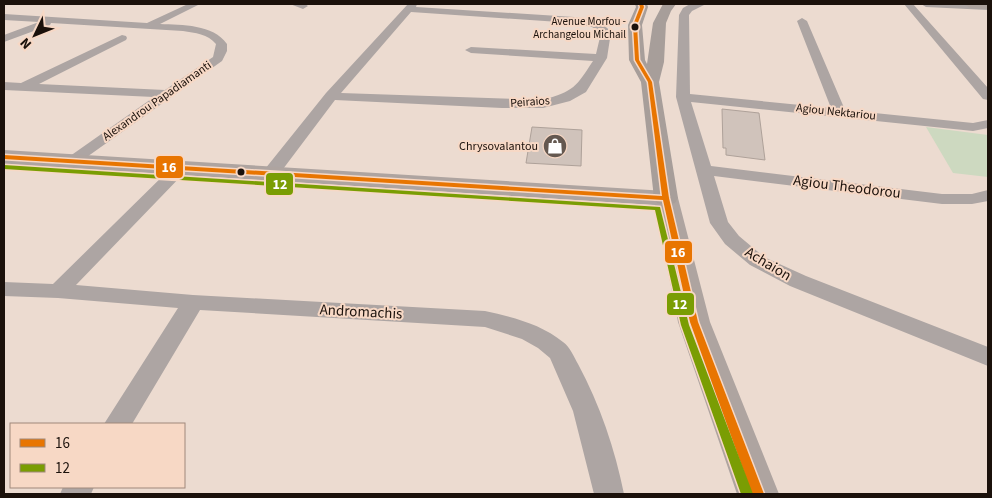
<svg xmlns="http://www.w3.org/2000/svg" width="992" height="498" viewBox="0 0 992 498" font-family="'Source Sans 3',sans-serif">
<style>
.green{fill:#cdd9c0}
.building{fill:#d0c3bb;stroke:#aea199}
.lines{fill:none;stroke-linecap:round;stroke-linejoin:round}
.street{fill:#ada5a3;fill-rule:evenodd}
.secondary{fill:#aea4a0;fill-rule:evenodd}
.primary{fill:#a79e9a;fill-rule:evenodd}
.highway{fill:#ada29d;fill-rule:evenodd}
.bus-1-casing{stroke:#f7d8c5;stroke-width:3}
.bus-2-casing{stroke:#f7d8c5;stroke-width:3}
.bus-1{fill:#e87501;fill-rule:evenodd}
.bus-2{fill:#7a9d03;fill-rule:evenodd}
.bus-dot{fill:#1b110b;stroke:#f7d8c5;stroke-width:2}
.labels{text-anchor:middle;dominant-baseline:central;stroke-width:4;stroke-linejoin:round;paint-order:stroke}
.far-bus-label{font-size:11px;fill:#1b110b;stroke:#f7d8c5;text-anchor:end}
.far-street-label{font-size:12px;fill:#1b110b;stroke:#f7d8c5}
.far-poi-label{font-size:12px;fill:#1b110b;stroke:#f7d8c5;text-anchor:end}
.street-label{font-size:15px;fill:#1b110b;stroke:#f7d8c5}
.line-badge{stroke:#f7d8c5;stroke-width:2}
.badge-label{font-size:14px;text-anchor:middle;font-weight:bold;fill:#fff}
</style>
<rect width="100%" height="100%" fill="#ecdbd0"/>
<path class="green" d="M926,127L988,135V177L953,173Z"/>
<path class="building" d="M722,109L759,113L765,160L726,155V148H723Z
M532,127L582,130L581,166L526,163Z"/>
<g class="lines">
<path class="street" d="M188,4H200L160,24C182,25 213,24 227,44V51L222,61L77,164H65L63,161L154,97L4,90V82L21,83L122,35L126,36L127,38L126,40L39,84L165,90L213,57L216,44C208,34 195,33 183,31L51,23L50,25L4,42V35L39,22L4,20V14L147,23Z
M290,4H305L308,6L303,9Z
M408,4H417L416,7L574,17C588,19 602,21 611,32L607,58L586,92L570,101L543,108H502L335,100L277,177H265L263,173L265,169L326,93ZM411,12L574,23L592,27L601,33L596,54L471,47L465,50L471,53L593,61C576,87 574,91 543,100L341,93Z
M690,4H706L692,11L689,15L690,94L831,108L797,21L802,18L807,21L845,110L973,123L988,120V128L973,131L691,102L711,166L942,194H972L988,190V201L972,204H942L714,176L728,222L739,236L764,257L806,276L988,347V366L790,286L750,265L725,244L710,223L676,97L679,15L683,8Z
M904,4H913L988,88V100L983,99Z
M921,4H988V10L926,7Z
M179,164L185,166L187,169L185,172L76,285L193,295L485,311C512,317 541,324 563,342C570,347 574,357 578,364C600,405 615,449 624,494H594L573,411L550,358L538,348L522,339L485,327L200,310L132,424H104L178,308L58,298L4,296V282L53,284L173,166Z
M63,487H94L91,494H60Z"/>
<path class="secondary" d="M4,150L666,191L675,193L678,198L710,322L779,494H737L678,322L655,205L4,164Z"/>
<path class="primary" d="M635,4H647L648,7L642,25L645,60L647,64L653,23L663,4H676L671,11L666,23L664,62L659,82L678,198L675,203L666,205L657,203L654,198L641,82L629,60L628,25L636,7Z"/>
<path class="highway" d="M964,4H988V9L970,8Z"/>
<g class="bus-1-casing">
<path id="bus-1" d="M639,4H643L644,7L637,25L639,60L652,82L669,198L698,322L764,494H752L690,322L663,200L4,159V155L662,196L648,82L635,60L633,25L640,7Z"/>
</g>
<g class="bus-2-casing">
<path id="bus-2" d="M4,165L660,207L689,325L753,494H741L681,325L655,210L4,169Z"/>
</g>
<use href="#bus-1" class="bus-1"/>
<use href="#bus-2" class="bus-2"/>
</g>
<defs>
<g id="shop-disc" transform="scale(1.25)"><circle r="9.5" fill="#645850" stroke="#f7d8c5"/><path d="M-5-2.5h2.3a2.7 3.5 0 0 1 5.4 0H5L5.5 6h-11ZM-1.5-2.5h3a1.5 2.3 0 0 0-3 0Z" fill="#fff"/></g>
</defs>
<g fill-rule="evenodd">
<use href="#shop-disc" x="555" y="146"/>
</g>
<g class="bus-dot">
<circle cx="635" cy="27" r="4.5"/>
<circle cx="241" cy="172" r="4.5"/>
</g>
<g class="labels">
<g class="far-bus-label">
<text x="626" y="21">Avenue Morfou -<tspan x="626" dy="13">Archangelou Michail</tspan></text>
</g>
<g class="far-street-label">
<text transform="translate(157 101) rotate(-35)">Alexandrou Papadiamanti</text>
<text transform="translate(530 102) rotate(-4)">Peiraios</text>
<text transform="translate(836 112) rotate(6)">Agiou Nektariou</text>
</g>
<g class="far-poi-label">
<text x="538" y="146">Chrysovalantou</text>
</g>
<g class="street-label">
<text transform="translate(847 187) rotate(7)">Agiou Theodorou</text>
<text transform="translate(768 264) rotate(31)">Achaion</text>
<text transform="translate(361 312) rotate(3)">Andromachis</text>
</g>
</g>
<g class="line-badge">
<rect x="155" y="155" width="29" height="24" rx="5" fill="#e87501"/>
<rect x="265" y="172" width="29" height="24" rx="5" fill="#7a9d03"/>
<rect x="664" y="240" width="29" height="24" rx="5" fill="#e87501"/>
<rect x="666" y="292" width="29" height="24" rx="5" fill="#7a9d03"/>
</g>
<g class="badge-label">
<text x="169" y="172">16</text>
<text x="280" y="189">12</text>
<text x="678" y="257">16</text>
<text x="680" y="309">12</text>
</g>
<rect width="992" height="498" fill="none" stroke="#1b110b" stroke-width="10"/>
<rect x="10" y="423" width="175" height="65" fill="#f7d8c5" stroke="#9f887b"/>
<rect x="20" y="439" width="25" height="8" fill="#e87501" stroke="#9f887b"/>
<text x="55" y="448" font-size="15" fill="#1b110b">16</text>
<rect x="20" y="464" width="25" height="8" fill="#7a9d03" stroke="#9f887b"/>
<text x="55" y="473" font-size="15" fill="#1b110b">12</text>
<g transform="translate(35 35) rotate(227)" stroke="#f7d8c5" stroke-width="4" paint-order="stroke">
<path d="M0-4L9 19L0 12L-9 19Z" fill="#1b110b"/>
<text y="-8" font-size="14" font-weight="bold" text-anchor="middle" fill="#1b110b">N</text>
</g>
</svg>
